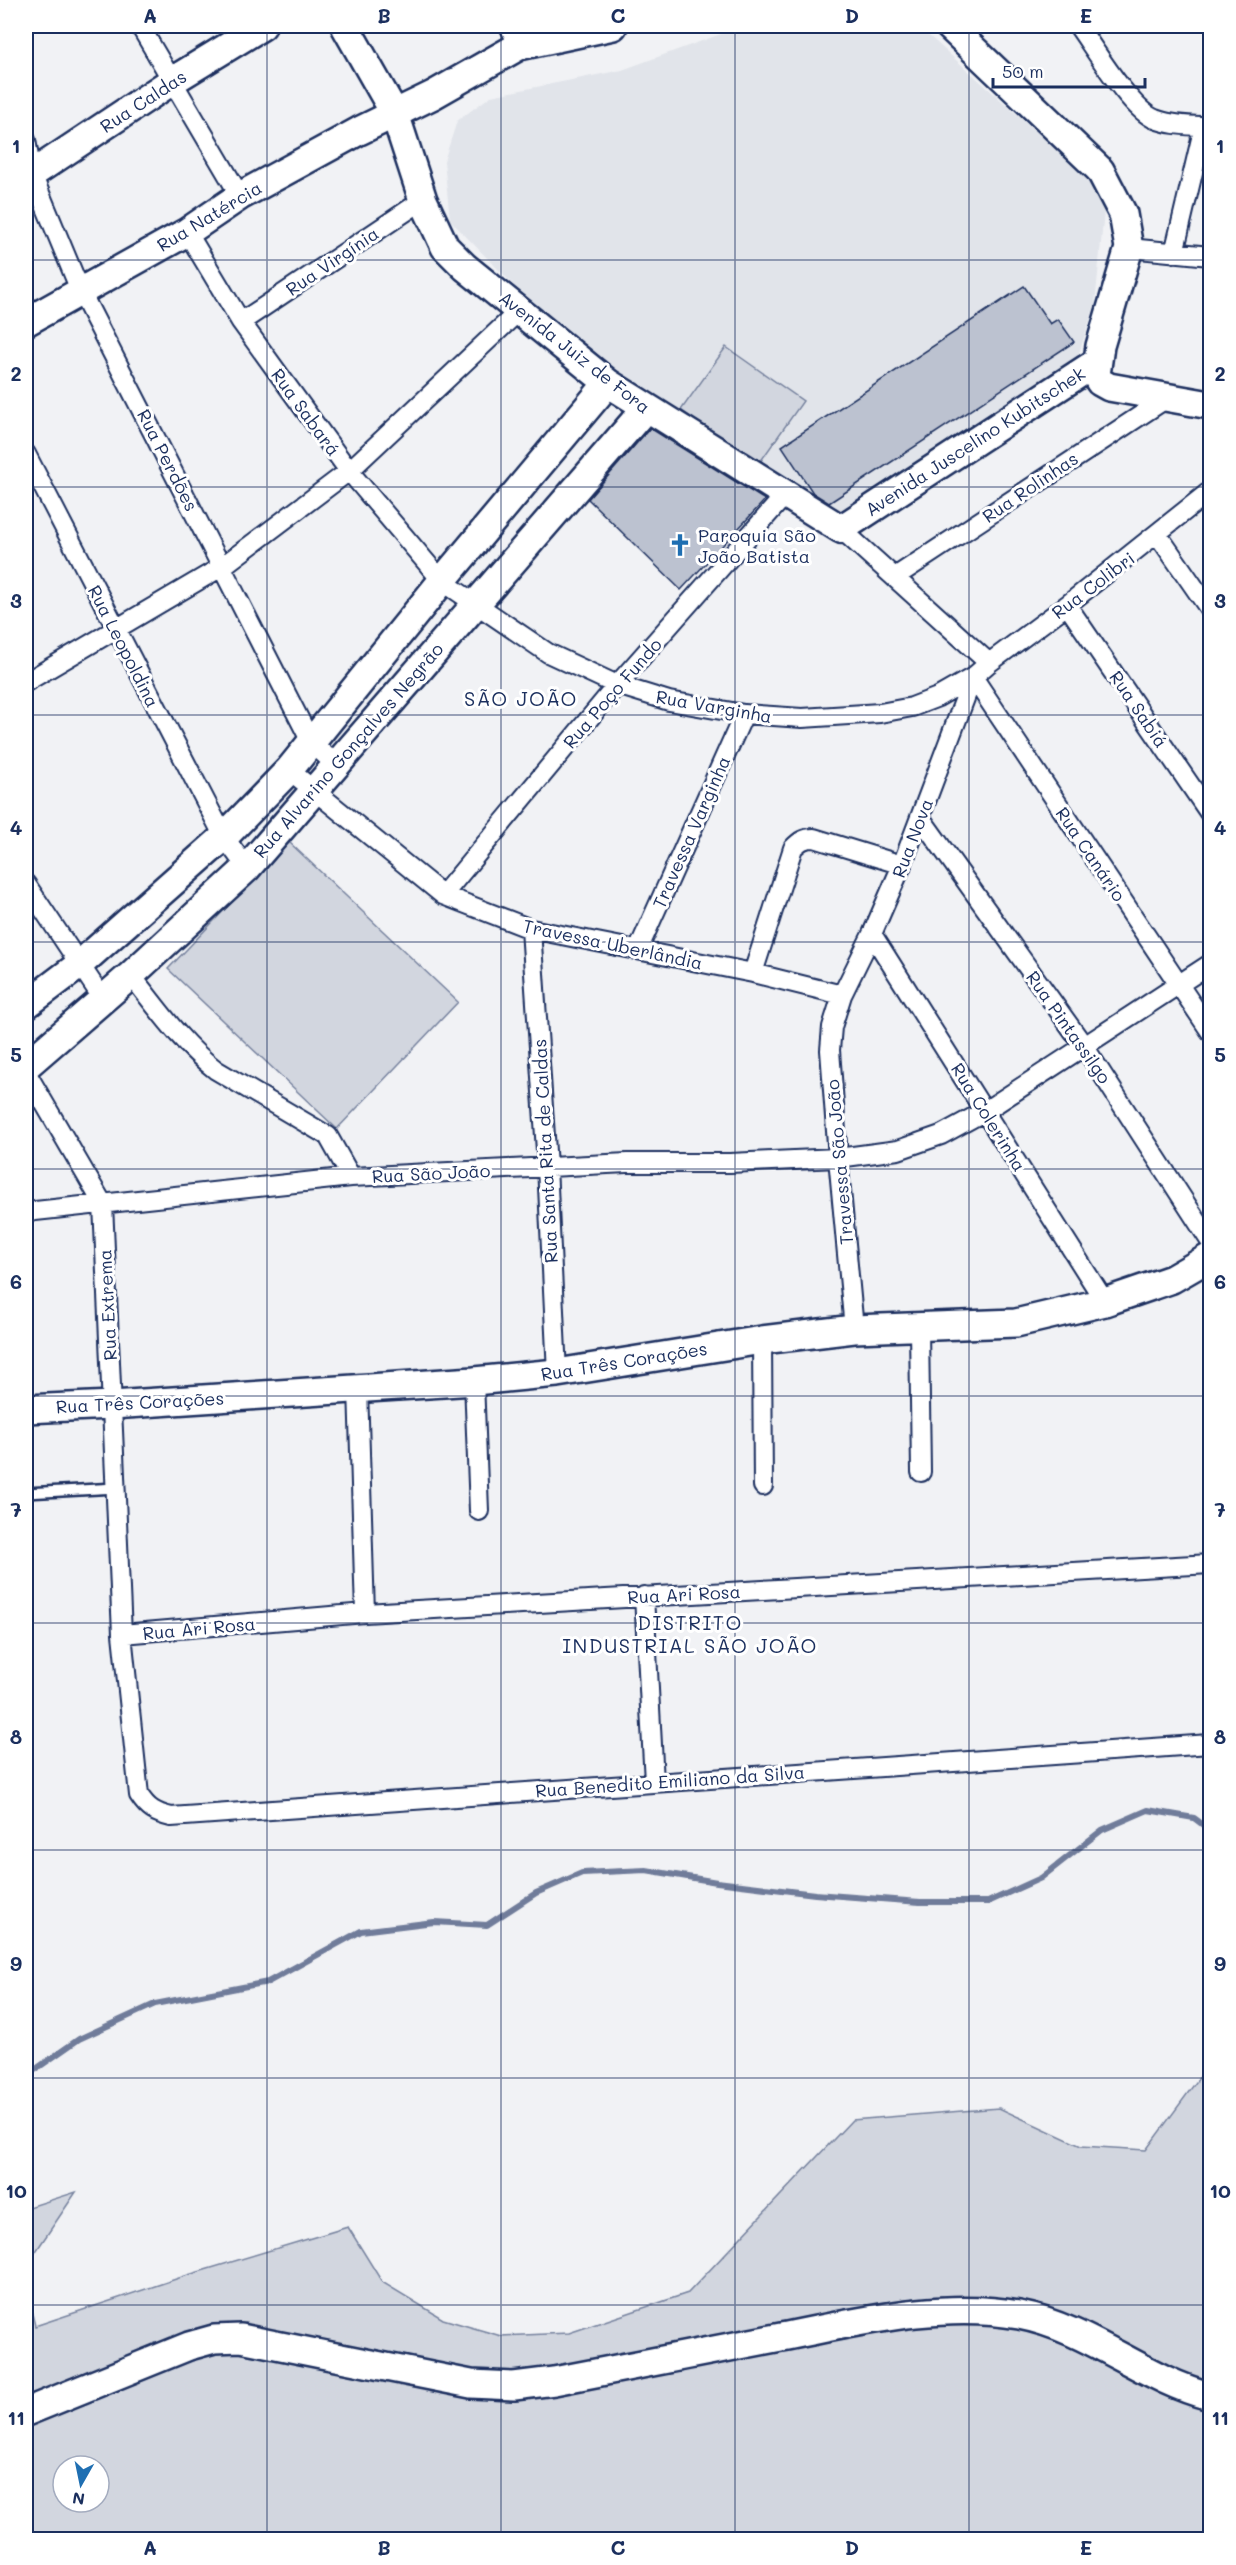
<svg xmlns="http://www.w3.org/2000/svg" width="1236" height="2565" viewBox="0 0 1236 2565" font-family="Mali,sans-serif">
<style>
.built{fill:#e1e4ea}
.green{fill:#d2d6df;stroke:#76829e;stroke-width:1.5;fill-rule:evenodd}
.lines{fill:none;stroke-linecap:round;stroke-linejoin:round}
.stream{stroke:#707c9a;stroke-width:6}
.building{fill:#bcc2d0;stroke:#1b2f5e;stroke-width:1.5}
.lane-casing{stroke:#1b2f5e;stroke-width:14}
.street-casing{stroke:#1b2f5e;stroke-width:22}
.secondary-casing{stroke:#1b2f5e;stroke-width:32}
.lane{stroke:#fff;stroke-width:9}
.street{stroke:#fff;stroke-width:18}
.secondary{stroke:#fff;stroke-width:27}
.grid{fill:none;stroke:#1b2f5e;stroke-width:1.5;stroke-opacity:0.55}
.labels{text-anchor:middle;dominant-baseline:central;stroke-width:6;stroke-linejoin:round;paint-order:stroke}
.street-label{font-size:18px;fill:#1b2f5e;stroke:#fff}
.poi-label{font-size:18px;fill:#1b2f5e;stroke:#fff;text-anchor:start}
.neighbourhood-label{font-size:20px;letter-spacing:1.5px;fill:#1b2f5e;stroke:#fff}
.neatline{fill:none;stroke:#1b2f5e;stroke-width:2}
.grid-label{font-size:20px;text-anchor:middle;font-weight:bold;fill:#1b2f5e}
</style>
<rect width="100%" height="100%" fill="#f1f2f5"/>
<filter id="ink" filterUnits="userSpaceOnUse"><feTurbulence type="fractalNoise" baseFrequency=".0167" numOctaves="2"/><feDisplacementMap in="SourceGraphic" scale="12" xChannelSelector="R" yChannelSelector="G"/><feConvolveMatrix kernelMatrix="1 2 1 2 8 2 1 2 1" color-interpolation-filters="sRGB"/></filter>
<g filter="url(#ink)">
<path class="built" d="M743,26H918L1084,174L1104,211L1095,305L1076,362L837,522L620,378L534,306L450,220L444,161L457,121L491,96L622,70Z"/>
<path class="green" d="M726,347L803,401L758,465L681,410Z
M289,842L458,1002L337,1129L168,969Z
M1210,2063V2539H26V2289L35,2326L188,2275L348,2227L382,2282L443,2319L501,2336L569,2333L688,2293L852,2120L999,2108L1081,2146L1146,2150ZM63,2466H99V2502H63Z
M76,2192L26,2266V2208Z"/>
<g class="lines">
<path class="stream" d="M26,2076L79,2039L155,2004L268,1982L361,1931L434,1922L487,1925L536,1893L582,1873L646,1870L717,1882L815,1894L920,1902H988L1041,1878L1102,1830L1148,1810L1194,1818L1210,1830"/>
</g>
<path class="building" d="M1024,286L1050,324L1058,319L1074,342L829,503L813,493L782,446Z
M650,428L765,500L681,590L588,499Z"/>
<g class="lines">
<g class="lane-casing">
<path id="lane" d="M26,1493L116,1488"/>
</g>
<g class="street-casing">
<path id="street" d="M140,26L240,196
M509,26L519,46
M1078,26C1094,48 1131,110 1155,119C1172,126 1192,125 1210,127
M26,140L32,174L80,290L311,742L335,764
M187,232L241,322L349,471L442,581L548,653L617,685L669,701L744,714L802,718L880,713L912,707L938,697L973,677L989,663L1067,605L1210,491
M1129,248L1210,256
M1174,253L1204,126
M241,322L423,200
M26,454L224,837L247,868
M841,529L989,663
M1158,535L1210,610
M895,577L1167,398
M1067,605L1210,814
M973,677L1210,1031
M26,682L223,566L349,471L520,310
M289,770L443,895L531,929L753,973L842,995
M920,817L1084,1046L1210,1241
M26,884L103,999
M443,895L617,685L786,494
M531,929L547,1166L557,1373
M872,934L1105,1302
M638,950L744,714
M753,973L793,848C800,841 804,838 814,838L902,865
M131,975C157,1008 182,1044 216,1070L328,1136L351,1177
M26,1072L103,1204L122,1634L139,1795C148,1809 155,1813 171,1817L1210,1744
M26,1212L351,1177L627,1163H730L838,1158L898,1150L941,1135L985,1111L1210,964
M919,1328L921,1472
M854,1329L838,1158L830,1050L832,1027L842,995L872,934L902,865L973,677
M762,1340L763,1486
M474,1381L479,1511
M358,1388L365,1613
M644,1596L654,1782
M122,1634L365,1613L1210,1564"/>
</g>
<g class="secondary-casing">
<path id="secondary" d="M345,26L395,114L423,200L445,247L465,267L608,383L841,529L1097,362
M949,26L1100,170L1123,214L1129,248L1100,346L1096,375L1100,382L1109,387L1210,405
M26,178L172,81L262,26
M26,322L187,232L240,196L359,131L433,95L519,46L613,26
M26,1005L79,965L224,837L289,770L442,581L608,383
M26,1066L131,975L247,868L646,408
M26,1409L112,1405L474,1381L557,1373L762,1340L854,1329L1016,1323L1105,1302L1172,1279L1210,1257
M26,2412L189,2346L214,2339L241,2338L471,2384L514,2386L554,2381C630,2366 706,2351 781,2337C859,2322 940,2301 1019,2315C1089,2328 1143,2379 1210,2396"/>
</g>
<use href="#lane" class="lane"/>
<use href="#street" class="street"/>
<use href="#secondary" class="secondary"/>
</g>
</g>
<path class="grid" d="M267,26V2540M501,26V2540M735,26V2540M969,26V2540M26,260H1210M26,487H1210M26,715H1210M26,942H1210M26,1169H1210M26,1396H1210M26,1623H1210M26,1850H1210M26,2078H1210M26,2305H1210"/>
<defs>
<g id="church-bare" transform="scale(1.8)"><path d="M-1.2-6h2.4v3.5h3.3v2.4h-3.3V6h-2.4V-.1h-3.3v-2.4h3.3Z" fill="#1f6fb2" stroke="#fff" stroke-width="2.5" paint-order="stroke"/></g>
</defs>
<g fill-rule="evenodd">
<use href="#church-bare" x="680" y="545"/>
</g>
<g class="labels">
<g class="street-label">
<text transform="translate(143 101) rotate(-33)">Rua Caldas</text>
<text transform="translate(209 216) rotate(-31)">Rua Natércia</text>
<text transform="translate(332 261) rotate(-34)">Rua Virgínia</text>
<text transform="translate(575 352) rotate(38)">Avenida Juiz de Fora</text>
<text transform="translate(306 412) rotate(54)">Rua Sabará</text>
<text transform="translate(975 441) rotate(-33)">Avenida Juscelino Kubitschek</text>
<text transform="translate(168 460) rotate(63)">Rua Perdões</text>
<text transform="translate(1030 487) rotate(-34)">Rua Rolinhas</text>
<text transform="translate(1093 585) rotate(-37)">Rua Colibri</text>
<text transform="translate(124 646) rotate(63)">Rua Leopoldina</text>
<text transform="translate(612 693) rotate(-49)">Rua Poço Fundo</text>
<text transform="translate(714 706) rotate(10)">Rua Varginha</text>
<text transform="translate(1139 709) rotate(56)">Rua Sabiá</text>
<text transform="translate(348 750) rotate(-49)">Rua Alvarino Gonçalves Negrão</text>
<text transform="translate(691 832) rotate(-66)">Travessa Varginha</text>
<text transform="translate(912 838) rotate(-69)">Rua Nova</text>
<text transform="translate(1091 854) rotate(56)">Rua Canário</text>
<text transform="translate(613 944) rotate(12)">Travessa Uberlândia</text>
<text transform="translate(1069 1027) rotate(55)">Rua Pintassilgo</text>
<text transform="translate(989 1117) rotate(58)">Rua Colerinha</text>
<text transform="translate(545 1151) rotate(-93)">Rua Santa Rita de Caldas</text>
<text transform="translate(839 1162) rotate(-95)">Travessa São João</text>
<text transform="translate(431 1173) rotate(-3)">Rua São João</text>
<text transform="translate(107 1305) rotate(-93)">Rua Extrema</text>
<text transform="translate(624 1361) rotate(-9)">Rua Três Corações</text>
<text transform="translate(140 1402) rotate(-3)">Rua Três Corações</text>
<text transform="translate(684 1594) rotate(-3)">Rua Ari Rosa</text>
<text transform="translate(199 1628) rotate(-5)">Rua Ari Rosa</text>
<text transform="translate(670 1781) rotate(-4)">Rua Benedito Emiliano da Silva</text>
</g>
<g class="poi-label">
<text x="698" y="535">Paroquia São<tspan x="698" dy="21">João Batista</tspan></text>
</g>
<g class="neighbourhood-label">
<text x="521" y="698">SÃO JOÃO</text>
<text x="690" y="1622">DISTRITO<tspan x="690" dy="23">INDUSTRIAL SÃO JOÃO</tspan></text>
</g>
</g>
<rect width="1236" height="2565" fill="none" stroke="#fff" stroke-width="66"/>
<g transform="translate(81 2484) rotate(189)"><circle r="28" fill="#ffffff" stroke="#a4acbf" stroke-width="1.5"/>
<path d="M0-4.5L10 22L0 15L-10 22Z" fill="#1f6fb2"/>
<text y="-9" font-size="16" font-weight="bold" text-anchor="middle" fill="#1b2f5e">N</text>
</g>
<path d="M993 78v9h152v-9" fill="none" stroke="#1b2f5e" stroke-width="3"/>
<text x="1002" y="78" font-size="18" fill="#1b2f5e" stroke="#ffffff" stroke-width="4.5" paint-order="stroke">50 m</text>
<rect x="33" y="33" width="1170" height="2499" class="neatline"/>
<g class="grid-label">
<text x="150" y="23">A</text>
<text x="384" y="23">B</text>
<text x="618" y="23">C</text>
<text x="852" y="23">D</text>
<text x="1086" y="23">E</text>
<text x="16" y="153">1</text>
<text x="1220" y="153">1</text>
<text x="16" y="381">2</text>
<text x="1220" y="381">2</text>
<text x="16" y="608">3</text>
<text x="1220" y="608">3</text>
<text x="16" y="835">4</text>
<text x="1220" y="835">4</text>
<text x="16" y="1062">5</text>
<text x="1220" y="1062">5</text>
<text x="16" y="1289">6</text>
<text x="1220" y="1289">6</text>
<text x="16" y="1517">7</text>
<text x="1220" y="1517">7</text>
<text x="16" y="1744">8</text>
<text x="1220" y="1744">8</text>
<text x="16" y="1971">9</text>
<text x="1220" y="1971">9</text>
<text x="16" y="2198">10</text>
<text x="1220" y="2198">10</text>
<text x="16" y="2425">11</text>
<text x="1220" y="2425">11</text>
<text x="150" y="2555">A</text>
<text x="384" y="2555">B</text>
<text x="618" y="2555">C</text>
<text x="852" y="2555">D</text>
<text x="1086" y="2555">E</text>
</g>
</svg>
